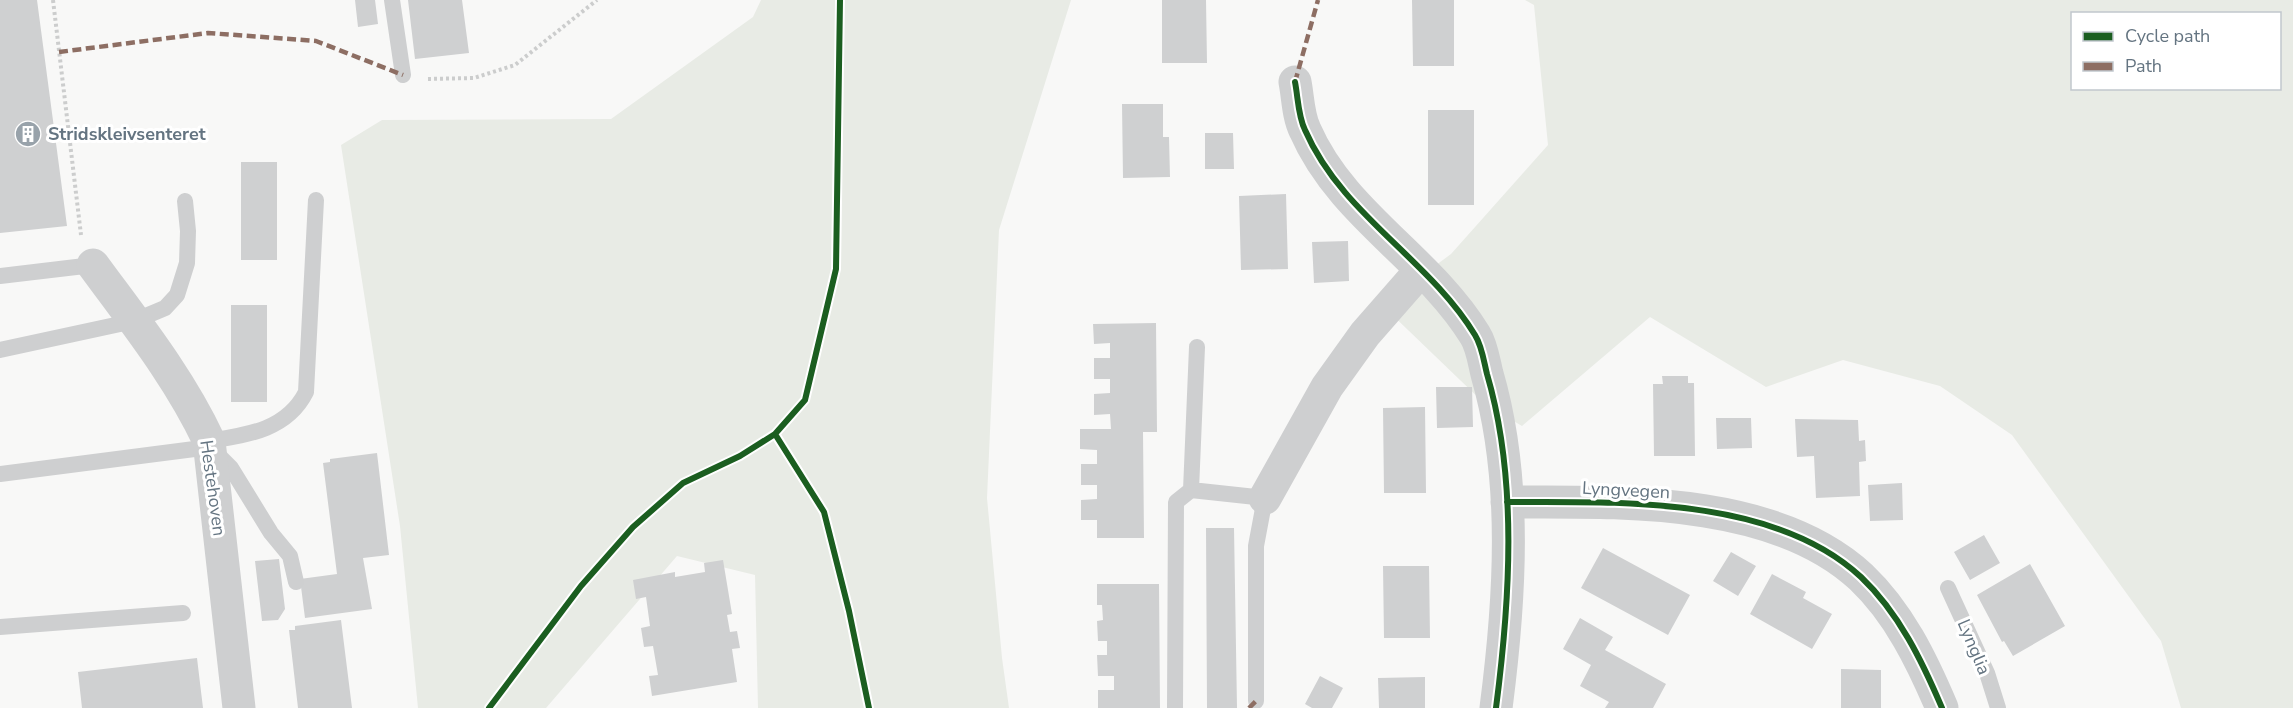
<svg xmlns="http://www.w3.org/2000/svg" width="2293" height="708" viewBox="0 0 2293 708" font-family="'Nunito Sans',sans-serif">
<style>
.green{fill:#e8ebe5;fill-rule:evenodd}
.building{fill:#cfd0d1}
.lines{fill:none;stroke-linecap:round;stroke-linejoin:round}
.path{stroke:#cccdcd;stroke-width:4;stroke-dasharray:3 3;stroke-linecap:butt}
.service{stroke:#cecfd0;stroke-width:16}
.minor{stroke:#cecfd0;stroke-width:33}
.quiet{stroke:#8d6e63;stroke-width:4.5;stroke-dasharray:9 4.5;stroke-linecap:butt}
.cycleway-casing{stroke:#fff;stroke-width:10}
.cycleway{stroke:#1b5e20;stroke-width:6}
.labels{text-anchor:middle;dominant-baseline:central;stroke-width:6;stroke-linejoin:round;paint-order:stroke}
.poi-label{font-size:18px;font-weight:bold;fill:#647481;stroke:#fff;text-anchor:start}
.street-label{font-size:18px;fill:#647481;stroke:#fff}
</style>
<rect width="100%" height="100%" fill="#f8f8f7"/>
<path class="green" d="M761,0H1071L999,230L987,498L1002,658L1009,708H758L755,575L677,556L546,708H418L400,526L341,145L382,120L611,119L753,17Z
M1525,0H2293V708H2181L2161,641L2012,435L1940,386L1843,360L1766,387L1650,317L1522,426L1486,405L1382,305L1451,254L1548,145L1534,5ZM2072,14H2280V88H2072Z"/>
<path class="building" d="M0,0H37L67,226L0,233Z
M355,0H375L378,24L358,27Z
M408,0H462L469,53L415,59Z
M1162,0H1206L1207,63H1162Z
M1412,0H1454V66H1413Z
M1122,104H1163V137H1169L1170,177L1123,178Z
M1428,110H1474V205H1428Z
M1205,133H1233L1234,169H1205Z
M241,162H277V260H241Z
M1286,194L1288,269L1241,270L1239,196Z
M1348,241L1349,281L1314,283L1312,242Z
M231,305H267V402H231Z
M1156,323L1157,432H1143L1144,538H1097V520H1081V500L1097,499V485H1081V464H1097V450L1080,449V429H1111L1110,414L1094,415V394L1110,393V379H1094V358H1110V343L1094,344L1093,324Z
M1662,376H1688V383H1694L1695,456H1654L1653,384H1663Z
M1436,387H1472L1473,427L1437,428Z
M1425,407L1426,493H1384L1383,408Z
M1716,418H1751L1752,448L1717,449Z
M1795,419L1858,420L1859,441L1865,440L1866,461L1859,462L1860,496L1816,498L1814,456L1797,457Z
M377,453L389,555L363,558L372,609L305,618L300,579L337,574L323,463L330,462V459Z
M1902,483L1903,520L1870,521L1868,485Z
M1206,528H1234L1237,708H1207Z
M1984,535L2000,563L1970,580L1954,552Z
M1603,548L1690,595L1668,635L1581,588Z
M1731,552L1756,566L1738,596L1713,581Z
M279,559L285,609L278,620L262,621L255,561Z
M723,560L732,614L727,615L730,632L737,631L740,648L732,649L737,682L652,696L649,676L658,675L653,646L644,647L641,628L650,626L646,597L636,599L633,580L675,572V577L705,572L704,563Z
M2030,564L2065,626L2013,656L2004,641L2002,642L1977,595Z
M1383,566H1429L1430,638H1384Z
M1772,574L1806,592L1803,598L1832,614L1812,649L1750,614Z
M1097,584H1159L1160,708H1098V690H1114V676H1098L1097,655H1107V641H1098L1097,621L1103,620L1102,605H1097Z
M1580,618L1613,637L1605,650L1666,684L1653,708H1605L1609,702L1580,686L1591,665L1563,649Z
M341,620L352,708H298L289,630H295V626Z
M197,658L203,708H82L78,672Z
M1841,669L1881,670V708H1841Z
M1320,676L1343,688L1332,708H1312L1305,704Z
M1425,677V708H1379L1378,678Z"/>
<g class="lines">
<path class="path" d="M53,0L81,235
M428,79L474,78L515,65L597,0"/>
<path class="service" d="M392,0L403,75
M0,276L93,265
M0,350L134,321L165,308L177,295L187,263L188,231L185,201
M209,441C247,435 287,430 306,392L316,200
M0,474L210,447L231,468L271,533L290,556L296,582
M1191,490L1197,347
M1948,588L1987,673L1998,708
M0,627L183,613
M1175,708L1176,502L1191,490L1265,498L1256,546V701"/>
<path class="minor" d="M1295,82C1298,97 1298,116 1305,130C1342,215 1428,258 1475,335C1482,346 1484,362 1487,374C1518,480 1510,600 1496,708
M93,265C134,321 179,377 209,441L239,708
M1265,498L1327,387L1365,334L1421,270
M1507,502C1617,502 1774,496 1861,577C1899,613 1922,661 1942,708"/>
<path class="quiet" d="M59,52L208,33L316,41L403,75
M1295,82L1318,0
M1249,708L1256,701"/>
<g class="cycleway-casing">
<path id="cycleway" d="M1295,82C1298,97 1298,116 1305,130C1342,215 1428,258 1475,335C1482,346 1484,362 1487,374C1518,480 1510,600 1496,708
M775,434L824,512L849,611L869,708
M1507,502C1617,502 1774,496 1861,577C1899,613 1922,661 1942,708
M489,708L581,586L633,527L683,483L740,456L775,434L805,400L836,269L840,0"/>
</g>
<use href="#cycleway" class="cycleway"/>
</g>
<defs>
<g id="building-disc" transform="scale(1.35)"><circle r="9.5" fill="#98a2aa" stroke="#fff"/><path d="M-4-6H4V6H1V3H-1V6H-4ZM-2.5-4.3h1.7v1.8h-1.7ZM.8-4.3h1.7v1.8H.8ZM-2.5-1h1.7V.8h-1.7ZM.8-1h1.7V.8H.8Z" fill="#fff"/></g>
</defs>
<g fill-rule="evenodd">
<use href="#building-disc" x="28" y="134"/>
</g>
<g class="labels">
<g class="poi-label">
<text x="48" y="134">Stridskleivsenteret</text>
</g>
<g class="street-label">
<text transform="translate(213 488) rotate(82)">Hestehoven</text>
<text transform="translate(1626 490) rotate(3)">Lyngvegen</text>
<text transform="translate(1974 647) rotate(67)">Lynglia</text>
</g>
</g>
<rect x="2071" y="12" width="210" height="78" fill="#ffffff" stroke="#c1c7cd" stroke-width="1.5"/>
<rect x="2083" y="32" width="30" height="9" fill="#1b5e20" stroke="#c1c7cd" stroke-width="1.5"/>
<text x="2125" y="42" font-size="18" fill="#647481">Cycle path</text>
<rect x="2083" y="62" width="30" height="9" fill="#8d6e63" stroke="#c1c7cd" stroke-width="1.5"/>
<text x="2125" y="72" font-size="18" fill="#647481">Path</text>
</svg>
